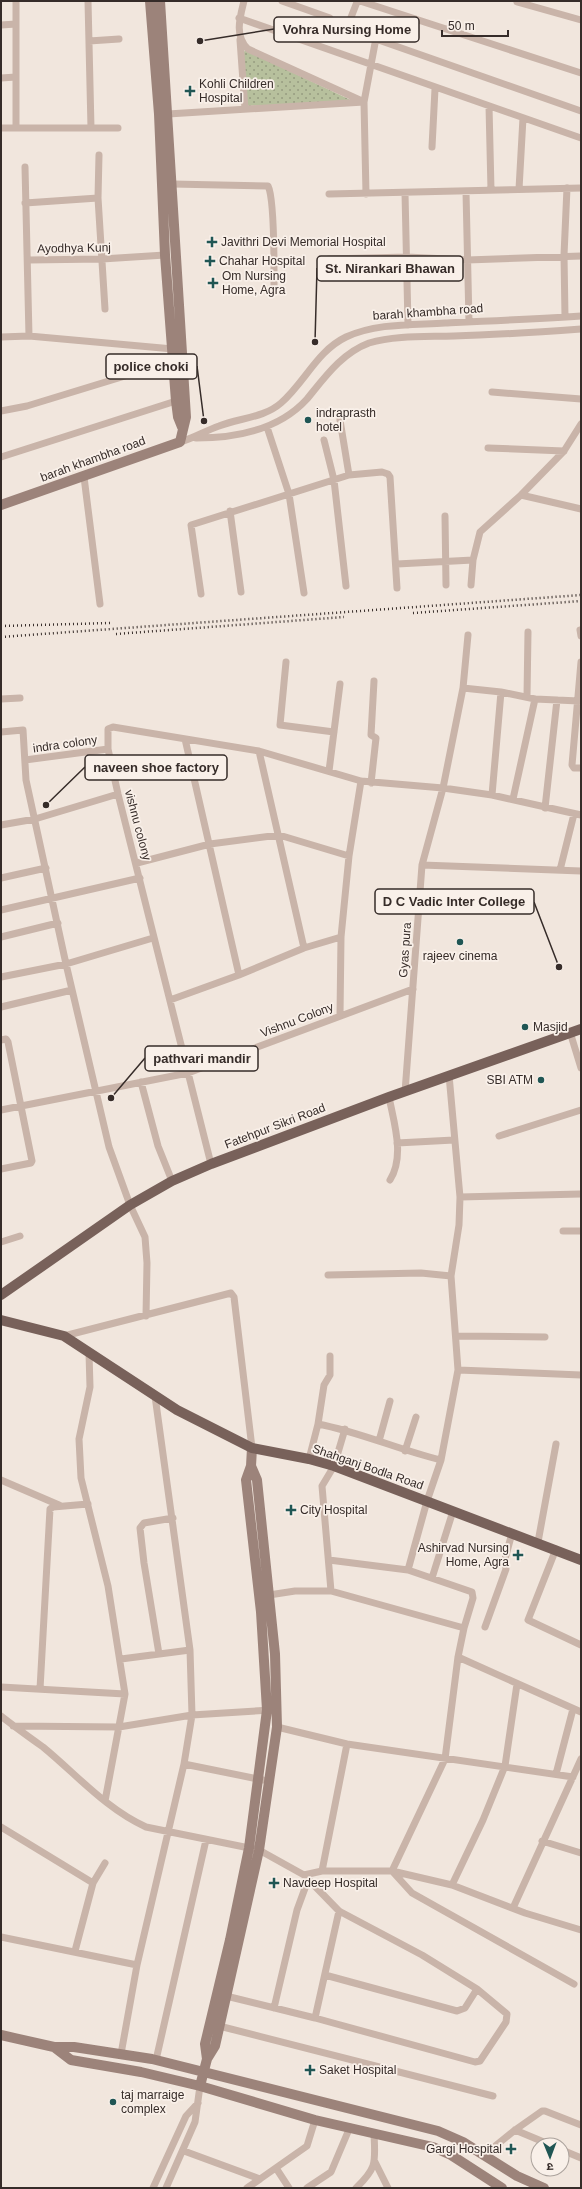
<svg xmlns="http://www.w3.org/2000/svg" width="582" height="2189" viewBox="0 0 582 2189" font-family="Helvetica,'Noto Sans Devanagari',sans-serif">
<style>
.park{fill:url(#park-dots)}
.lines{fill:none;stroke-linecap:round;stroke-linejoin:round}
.street{stroke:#c9b4a9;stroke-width:7}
.secondary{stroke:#9c837a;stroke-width:10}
.primary{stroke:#78615a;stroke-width:10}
.rail{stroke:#362c29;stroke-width:2.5;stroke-dasharray:1 3;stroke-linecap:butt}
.poi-dot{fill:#205654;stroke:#f9f0e9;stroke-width:1.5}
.labels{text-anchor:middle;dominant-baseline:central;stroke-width:3.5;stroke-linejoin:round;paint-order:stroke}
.poi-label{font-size:12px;fill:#362c29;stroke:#f9f0e9;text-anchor:start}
.street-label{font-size:12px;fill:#362c29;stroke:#f9f0e9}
.leader{fill:none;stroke:#362c29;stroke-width:1.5}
.callout-dot{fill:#362c29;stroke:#f9f0e9;stroke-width:1.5}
.callout{fill:#f9f0e9;stroke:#362c29;stroke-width:1.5}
.callout-label{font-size:13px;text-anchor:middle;font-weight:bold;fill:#362c29}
</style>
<defs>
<pattern id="park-dots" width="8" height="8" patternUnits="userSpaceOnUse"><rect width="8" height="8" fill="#b7c09d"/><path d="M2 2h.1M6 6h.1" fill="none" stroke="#969c80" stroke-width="1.8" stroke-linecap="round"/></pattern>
</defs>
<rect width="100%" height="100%" fill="#f1e6dd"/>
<path class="park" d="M245,50L355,102L245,106L242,56Z"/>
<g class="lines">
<path class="street" d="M88,1L91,128
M244,1C240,17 234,36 248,49L362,101
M282,1L330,18
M360,1L357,2L348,25L350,30L581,111
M360,1L581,73
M517,2L581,20
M239,18L581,138
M1,25L16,24
M240,40L245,109
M89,41L119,39
M1,78L16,77
M489,106L491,190
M168,114L364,102
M16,127V1
M1,128H118
M432,147L435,89
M99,155L98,198L105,309
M25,167L29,336
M172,184L268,186C275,199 274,272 274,291
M519,189L523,118
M466,192L469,322
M405,193L408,325
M329,194L581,188
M366,194L364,102L376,38
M25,203L98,198
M329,259L407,257L467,260L581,256
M29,260L102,259L165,255
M565,317L564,255L567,188
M1,337L29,336L173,349
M492,392L581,399
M1,411L27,406L174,361
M340,420L349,475
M267,427L289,494L304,593
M196,438C236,438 279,430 307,399C325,377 342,353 369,343C396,335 427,337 454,336C496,335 539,332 581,329
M324,440L334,480L346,586
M180,442C194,438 205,431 219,426C239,418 264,418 281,403C305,382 317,351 346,337C376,323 413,325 445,323C490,321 536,319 581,316
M488,448L564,451
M1,457L176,401
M84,477L100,604
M521,495L581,509
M230,511L241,592
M445,516L446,585
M397,564L473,560
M471,585L473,560L480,532L521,495L564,451L581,424
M201,594L191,525L349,475L382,472L388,474L390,477L397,588
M580,630L581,636
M286,662L280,725L334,732
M581,662L572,765L574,768H581
M463,688L501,692L535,699L579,701
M527,696L528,632
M1,699L20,698
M1,732L23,730L26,780L66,964L109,1147L130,1205L145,1237L147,1263L146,1316
M259,751L304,948
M25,760L108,749
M329,771L340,684
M371,783L376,738L371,735L374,681
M492,795L501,692
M513,799L535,699
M545,808L557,700
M1,825L35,819L118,794
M137,863L210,844L279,835L349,856
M422,865L581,871
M560,870L574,814
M1,878L46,868
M1,910L140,878
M1,937L58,923
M239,975L304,948L341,937
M1,977L66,964L153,938
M170,1000L239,975L185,739
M1,1007L72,990
M340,1015L341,937L349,856L361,781
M570,1032L581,1068
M1,1040L6,1039L8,1042L32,1161L31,1163L1,1169
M141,1082L158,1146L172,1181
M405,1092L422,865L443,788L463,688L468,635
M389,1097C394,1123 405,1156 390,1180
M1,1110L188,1073L413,989
M499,1136L581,1110
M397,1143L454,1140
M211,1164L118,794L108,749V729L113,727L259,751L361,781L443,788L492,795L581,815
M460,1197L581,1194
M563,1231H581
M1,1242L20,1236
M328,1275L421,1273L451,1276
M64,1336L231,1293L234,1297L252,1448
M456,1336L545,1337
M89,1353L90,1387L79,1439L81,1478L108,1586L125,1694L105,1801
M458,1370L581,1375
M318,1424L324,1385L330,1375V1356
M379,1441L390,1401
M405,1451L416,1417
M309,1459L318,1424C360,1432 399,1450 441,1460
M1,1480L59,1505
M538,1542L556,1444
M556,1549L528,1620L581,1645
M329,1560L408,1570L472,1592L473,1598L464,1628L458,1657L445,1759L392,1871L412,1893L574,1984
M408,1570L427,1501L441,1460L458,1370L451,1276L459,1225L460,1197L449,1075
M432,1578L453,1511
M331,1591L322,1486L334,1466L345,1429
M269,1595L295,1591H331L464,1628
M485,1627L506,1569L505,1559L512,1533
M159,1654L144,1563L140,1528L144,1523L173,1518
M458,1657L581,1712
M121,1659L190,1650
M1,1687L125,1694
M40,1689L50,1509L53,1507L88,1504
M1,1716C15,1727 29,1737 43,1747C76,1774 106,1809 146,1827L259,1850L304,1875L322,1871H392L452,1885L525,1913L581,1930
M13,1726L119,1727L192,1715L271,1710
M277,1727L347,1744L573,1777
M184,1764L263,1780
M556,1774L573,1709
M1,1827L93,1883L75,1951
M542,1841L581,1853
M322,1871L347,1744
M93,1883L105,1863
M452,1885L483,1820L505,1766L517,1684
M513,1908L581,1759
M1,1937L137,1965
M325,1975L457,2011L465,2008L477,1989
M222,1995L315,2018L475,2062L480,2061L506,2022L507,2014L477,1989L422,1955L339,1911L304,1875
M274,2008L297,1910L308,1880
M315,2018L339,1911
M219,2026L493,2096
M121,2054L137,1965L184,1764L192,1715L190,1650L155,1396
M156,2060L206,1840
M515,2130L551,2145
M562,2150L581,2158
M184,2151L260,2179L307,2146L315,2120
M483,2156L515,2130L542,2111H545L581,2125
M375,2162L388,2188
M276,2168L289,2188
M153,2188L186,2116L198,2103
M166,2188L195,2122L200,2086
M247,2188L260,2179
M307,2188L331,2172L350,2127
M356,2188C378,2167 375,2162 374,2133"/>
<path class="secondary" d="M150,1L159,114L165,255L176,401L178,417L182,427
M1,505L180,442L186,417L160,1
M1,2035L54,2047H74L152,2059L438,2131L463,2142L517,2176L544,2188
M54,2047L71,2060L141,2072L200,2086L315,2120L433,2147L451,2155L502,2188
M207,2059L215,2046L259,1850L277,1727L275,1654L257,1480L251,1466
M200,2086L207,2059L205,2044L230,1940L249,1848L267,1710L261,1612L246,1480L251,1466L252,1448"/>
<path class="primary" d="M1,1295L130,1205L172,1181L211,1164L389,1097L581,1029
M1,1320L64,1336L177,1410L252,1448L309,1459L334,1466L581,1560"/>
<path class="rail" d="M413,613L581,601
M1,626L110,623
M116,634L344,617
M1,637L581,595"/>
</g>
<g class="poi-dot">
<path d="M188 85h4v4h4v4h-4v4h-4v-4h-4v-4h4z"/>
<path d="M210 236h4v4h4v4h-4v4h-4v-4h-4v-4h4z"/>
<path d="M208 255h4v4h4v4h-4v4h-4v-4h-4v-4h4z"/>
<path d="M211 277h4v4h4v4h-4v4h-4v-4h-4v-4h4z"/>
<circle cx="308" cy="420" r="4"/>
<circle cx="460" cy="942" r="4"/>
<circle cx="525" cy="1027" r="4"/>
<circle cx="541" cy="1080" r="4"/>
<path d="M289 1504h4v4h4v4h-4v4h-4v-4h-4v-4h4z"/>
<path d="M516 1549h4v4h4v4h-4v4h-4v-4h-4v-4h4z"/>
<path d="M272 1877h4v4h4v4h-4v4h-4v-4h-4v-4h4z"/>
<path d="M308 2064h4v4h4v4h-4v4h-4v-4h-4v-4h4z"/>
<circle cx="113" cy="2102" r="4"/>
<path d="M509 2143h4v4h4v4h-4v4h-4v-4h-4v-4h4z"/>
</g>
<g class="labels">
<g class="poi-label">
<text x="199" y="84">Kohli Children<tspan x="199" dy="14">Hospital</tspan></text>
<text x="221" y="242">Javithri Devi Memorial Hospital</text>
<text x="219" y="261">Chahar Hospital</text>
<text x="222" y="276">Om Nursing<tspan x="222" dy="14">Home, Agra</tspan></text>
<text x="316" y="413">indraprasth<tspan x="316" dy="14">hotel</tspan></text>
<text x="460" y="956" text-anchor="middle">rajeev cinema</text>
<text x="533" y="1027">Masjid</text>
<text x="533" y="1080" text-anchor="end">SBI ATM</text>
<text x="300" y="1510">City Hospital</text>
<text x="509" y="1548" text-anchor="end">Ashirvad Nursing<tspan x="509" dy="14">Home, Agra</tspan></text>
<text x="283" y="1883">Navdeep Hospital</text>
<text x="319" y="2070">Saket Hospital</text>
<text x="121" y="2095">taj marraige<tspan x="121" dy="14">complex</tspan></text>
<text x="502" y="2149" text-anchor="end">Gargi Hospital</text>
</g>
<g class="street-label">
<text transform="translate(74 248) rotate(-1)">Ayodhya Kunj</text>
<text transform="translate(428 312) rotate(-4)">barah khambha road</text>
<text transform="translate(93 459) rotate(-20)">barah khambha road</text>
<text transform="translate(65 744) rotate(-8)">indra colony</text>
<text transform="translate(138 825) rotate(75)">vishnu colony</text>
<text transform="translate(405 950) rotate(-86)">Gyas pura</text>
<text transform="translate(297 1020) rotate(-21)">Vishnu Colony</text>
<text transform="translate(275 1126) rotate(-21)">Fatehpur Sikri Road</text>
<text transform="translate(368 1467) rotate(19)">Shahganj Bodla Road</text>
</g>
</g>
<path class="leader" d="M200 41L274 29M315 342L317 268M204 421L197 366M46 805L85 767M559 967L534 902M111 1098L145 1058"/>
<g class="callout-dot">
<circle cx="200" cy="41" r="4"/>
<circle cx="315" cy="342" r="4"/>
<circle cx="204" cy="421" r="4"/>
<circle cx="46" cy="805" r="4"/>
<circle cx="559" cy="967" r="4"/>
<circle cx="111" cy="1098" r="4"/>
</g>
<g class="callout">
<rect x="274" y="17" width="145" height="25" rx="4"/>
<rect x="317" y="256" width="146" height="25" rx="4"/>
<rect x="106" y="354" width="91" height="25" rx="4"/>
<rect x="85" y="755" width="142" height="25" rx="4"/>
<rect x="375" y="889" width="159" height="25" rx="4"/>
<rect x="145" y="1046" width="113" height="25" rx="4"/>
</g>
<g class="callout-label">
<text x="347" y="34">Vohra Nursing Home</text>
<text x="390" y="273">St. Nirankari Bhawan</text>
<text x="151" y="371">police choki</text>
<text x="156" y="772">naveen shoe factory</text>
<text x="454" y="906">D C Vadic Inter College</text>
<text x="202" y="1063">pathvari mandir</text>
</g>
<rect width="582" height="2189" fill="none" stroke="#362c29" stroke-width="4"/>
<g transform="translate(550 2157) rotate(179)"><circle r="19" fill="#f9f0e9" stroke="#aba29c"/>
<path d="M0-3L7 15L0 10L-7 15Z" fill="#205654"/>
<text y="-6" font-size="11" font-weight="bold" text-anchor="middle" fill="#362c29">उ</text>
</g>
<path d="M442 30v6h66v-6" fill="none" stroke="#362c29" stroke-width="2"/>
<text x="448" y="30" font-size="12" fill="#362c29" stroke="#f9f0e9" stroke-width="3" paint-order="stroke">50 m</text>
</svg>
